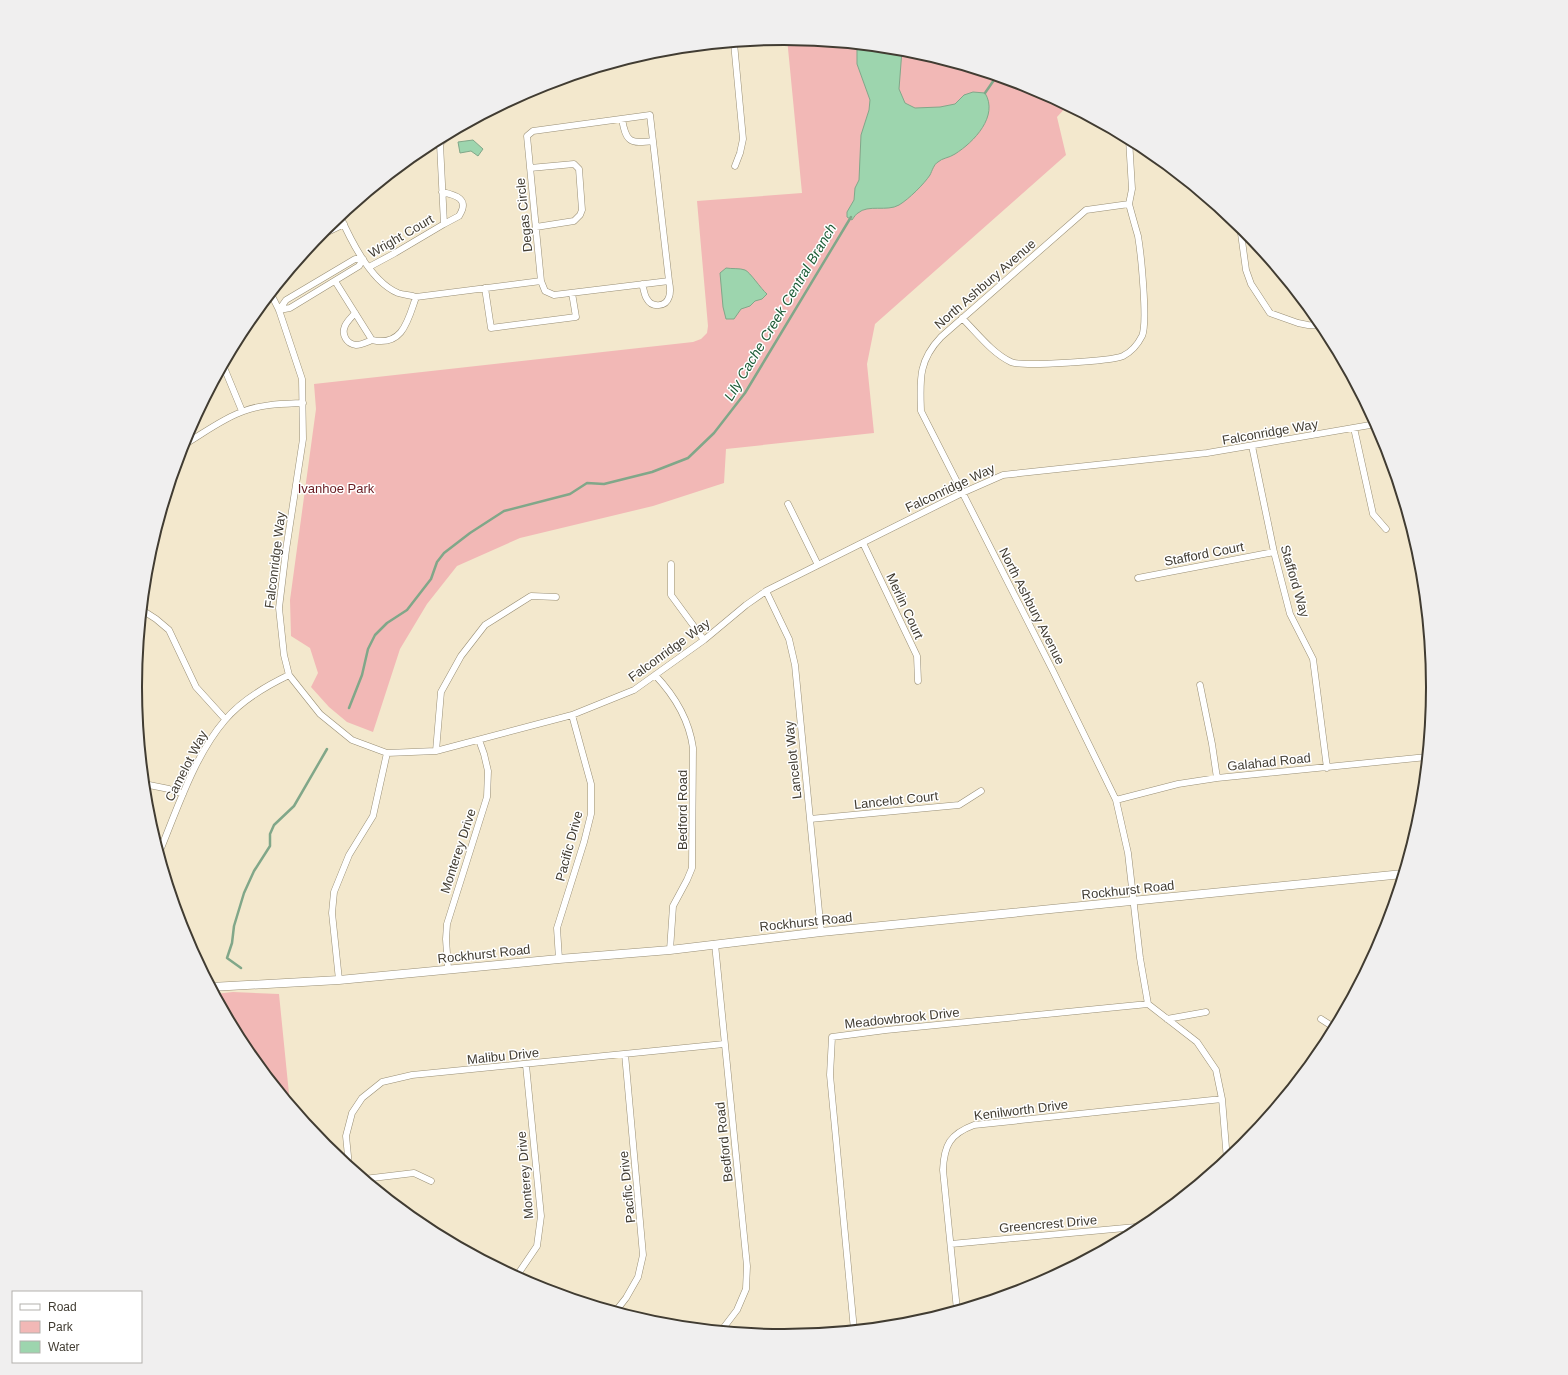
<svg xmlns="http://www.w3.org/2000/svg" width="1568" height="1375" viewBox="0 0 1568 1375" font-family="Arial,sans-serif">
<style>
.green{fill:#f2b8b6}
.water{fill:#9dd5ae;stroke:#81a789}
.lines{fill:none;stroke-linecap:round;stroke-linejoin:round}
.stream{stroke:#81a789;stroke-width:2.5}
.minor-casing{stroke:#988e75;stroke-width:7}
.tertiary-casing{stroke:#988e75;stroke-width:9}
.minor{stroke:#fff;stroke-width:6}
.tertiary{stroke:#fff;stroke-width:8}
.labels{text-anchor:middle;dominant-baseline:central;stroke-width:3;stroke-linejoin:round;paint-order:stroke}
.street-label{font-size:13px;fill:#413c32;stroke:#fff}
.park-label{font-size:13px;fill:#6a1c22;stroke:#fff}
.water-label{font-size:14px;font-style:italic;fill:#1d5b36;stroke:#fff}
.rim{fill:none;stroke:#413c32;stroke-width:2}
</style>
<rect width="100%" height="100%" fill="#f3e8cd"/>
<path class="green" d="M787,38L911,51L1033,88L1067,106L1057,117L1066,155L875,324L867,364L874,433L726,449L724,483L653,506L520,538L457,566L427,604L400,649L373,732L347,722L329,707L311,687L318,673L310,648L291,636L290,600L316,409L314,384L693,342L701,339L707,333L708,326L697,201L802,193Z
M233,992L279,994L290,1104L244,1048L215,994Z"/>
<path class="water" d="M857,45L902,50L899,89L905,103L915,108L940,107L955,104L964,95L973,92L985,93C999,116 974,142 955,154C949,158 942,158 938,162C934,164 932,171 930,175C924,184 909,199 899,205C887,212 868,204 858,213C856,214 854,217 852,220L847,217V212L854,200L855,188L859,180L861,135L869,110L870,100L857,64Z
M473,140L483,149L478,156L471,151L460,153L458,142Z
M726,268C732,269 740,268 745,270C750,272 761,289 767,294L762,299L755,301L750,306L741,309L734,319H726L723,307L720,273Z"/>
<g class="lines">
<path class="stream" d="M985,93L994,80L999,77
M349,708L362,675L368,649L375,635L387,623L407,610L431,579L437,562L444,553L470,533L504,511L570,494L587,483L604,484L652,472L688,458L714,433L745,393L851,217
M241,968L227,958L232,943L234,926L244,893L254,871L270,846V834L274,825L294,806L327,749
M224,1011L226,1007"/>
<g class="minor-casing">
<path id="minor" d="M734,43L743,139L740,153L735,166
M650,115L669,281L554,295L545,291L541,281L527,136L533,131Z
M622,119C626,142 630,144 653,141
M1129,139L1132,189L1129,204L1086,210L941,337C918,361 920,380 921,411L1053,671L1116,800L1128,853L1140,958L1148,1004L1197,1042L1216,1070L1222,1099L1227,1160
M428,145C437,147 443,143 447,135
M530,168L574,164L579,169L582,210L580,215L574,221L536,227
M442,192C456,195 470,199 459,216L444,224
M340,216C351,241 371,282 398,293C404,295 411,295 416,297L541,281
M1240,226L1246,270L1251,284L1270,313L1298,323L1308,325L1324,326
M317,237L344,224
M369,267L395,253L444,224L440,144
M335,281L372,340C403,347 408,320 416,297
M642,284C644,289 644,295 647,299C652,308 666,307 669,297C671,292 670,286 669,281
M485,288L491,328L576,317L572,293
M271,294L279,310L302,379L303,439L286,550L279,608L284,655L289,675L320,714L352,740L387,753L436,751L572,715L634,690L704,640L746,605L766,591L962,493L1003,475L1207,453L1376,424
M279,310L286,300L355,259H363
M279,310L290,308L359,266L363,259
M355,313C352,317 347,321 345,326C341,335 347,344 356,345C361,345 367,342 372,340
M962,318C977,333 992,353 1011,362C1022,367 1112,361 1123,356C1131,352 1138,344 1142,336C1148,323 1141,254 1138,236C1135,226 1132,215 1129,204
M223,365L242,411
M1354,428L1373,514L1386,529
M182,446C201,435 223,418 244,411C263,404 282,404 303,403
M1252,446L1274,552L1290,614L1313,659L1327,768
M788,504L818,565
M863,543L917,656L918,681
M671,564V595L704,640
M1138,578L1274,552
M766,591L789,639L795,665L821,932
M142,610L156,619L169,630L196,687L225,719
M655,675C675,696 689,719 693,748L692,868L687,880L673,906L670,950
M1200,685L1212,744L1217,778
M436,751L441,692L461,656L485,625L531,596L556,597
M144,784L169,789L183,794
M1116,800L1178,784L1217,778L1427,757
M810,819L959,805L981,791
M159,853C177,810 194,756 225,720C242,700 266,686 289,675
M715,944L747,1266L746,1289L737,1310L721,1331
M559,959L557,928L584,842L591,814V784L572,715
M448,969L446,939L447,924L487,797L488,771L484,754L479,740
M339,980L332,913L334,892L349,855L373,816L387,753
M1167,1019L1206,1012
M1321,1019L1335,1028
M349,1166L346,1136L352,1113L362,1098L382,1082L412,1075L724,1044
M364,1179L414,1173L431,1181
M951,1244L1147,1226
M516,1277L537,1246L541,1216L526,1065
M957,1310L943,1170C944,1145 950,1134 974,1125L1222,1099
M615,1312L626,1298L638,1277L643,1255L625,1054
M854,1330L830,1075L832,1037L886,1030L1148,1004"/>
</g>
<g class="tertiary-casing">
<path id="tertiary" d="M211,987L339,980L559,959L670,950L821,932L1403,874"/>
</g>
<use href="#minor" class="minor"/>
<use href="#tertiary" class="tertiary"/>
</g>
<g class="labels">
<g class="street-label">
<text transform="translate(524 215) rotate(-96)">Degas Circle</text>
<text transform="translate(401 236) rotate(-30)">Wright Court</text>
<text transform="translate(985 284) rotate(-41)">North Ashbury Avenue</text>
<text transform="translate(1270 432) rotate(-10)">Falconridge Way</text>
<text transform="translate(950 488) rotate(-25)">Falconridge Way</text>
<text transform="translate(1204 554) rotate(-11)">Stafford Court</text>
<text transform="translate(275 560) rotate(-83)">Falconridge Way</text>
<text transform="translate(1295 581) rotate(74)">Stafford Way</text>
<text transform="translate(905 606) rotate(65)">Merlin Court</text>
<text transform="translate(1032 606) rotate(63)">North Ashbury Avenue</text>
<text transform="translate(669 650) rotate(-36)">Falconridge Way</text>
<text transform="translate(793 760) rotate(-96)">Lancelot Way</text>
<text transform="translate(1269 762) rotate(-6)">Galahad Road</text>
<text transform="translate(186 766) rotate(-63)">Camelot Way</text>
<text transform="translate(896 800) rotate(-6)">Lancelot Court</text>
<text transform="translate(682 810) rotate(-90)">Bedford Road</text>
<text transform="translate(569 846) rotate(-75)">Pacific Drive</text>
<text transform="translate(458 851) rotate(-72)">Monterey Drive</text>
<text transform="translate(1128 890) rotate(-6)">Rockhurst Road</text>
<text transform="translate(806 922) rotate(-6)">Rockhurst Road</text>
<text transform="translate(484 954) rotate(-6)">Rockhurst Road</text>
<text transform="translate(902 1018) rotate(-6)">Meadowbrook Drive</text>
<text transform="translate(503 1056) rotate(-6)">Malibu Drive</text>
<text transform="translate(1021 1110) rotate(-7)">Kenilworth Drive</text>
<text transform="translate(724 1142) rotate(-96)">Bedford Road</text>
<text transform="translate(525 1175) rotate(-95)">Monterey Drive</text>
<text transform="translate(627 1187) rotate(-96)">Pacific Drive</text>
<text transform="translate(1048 1224) rotate(-5)">Greencrest Drive</text>
</g>
<g class="park-label">
<text x="336" y="488">Ivanhoe Park</text>
</g>
<g class="water-label">
<text transform="translate(780 312) rotate(-59)">Lily Cache Creek Central Branch</text>
</g>
</g>
<path d="M0 0H1568V1375H0ZM142 687a642 642 0 1 1 1284 0a642 642 0 1 1-1284 0Z" fill="#f0efef" fill-rule="evenodd"/>
<path class="rim" d="M142 687a642 642 0 1 1 1284 0a642 642 0 1 1-1284 0Z"/>
<rect x="12" y="1291" width="130" height="72" fill="#ffffff" stroke="#b3b1ad"/>
<rect x="20" y="1304" width="20" height="6" fill="#ffffff" stroke="#b3b1ad"/>
<text x="48" y="1311" font-size="12" fill="#413c32">Road</text>
<rect x="20" y="1321" width="20" height="12" fill="#f2b8b6" stroke="#b3b1ad"/>
<text x="48" y="1331" font-size="12" fill="#413c32">Park</text>
<rect x="20" y="1341" width="20" height="12" fill="#9dd5ae" stroke="#b3b1ad"/>
<text x="48" y="1351" font-size="12" fill="#413c32">Water</text>
</svg>
